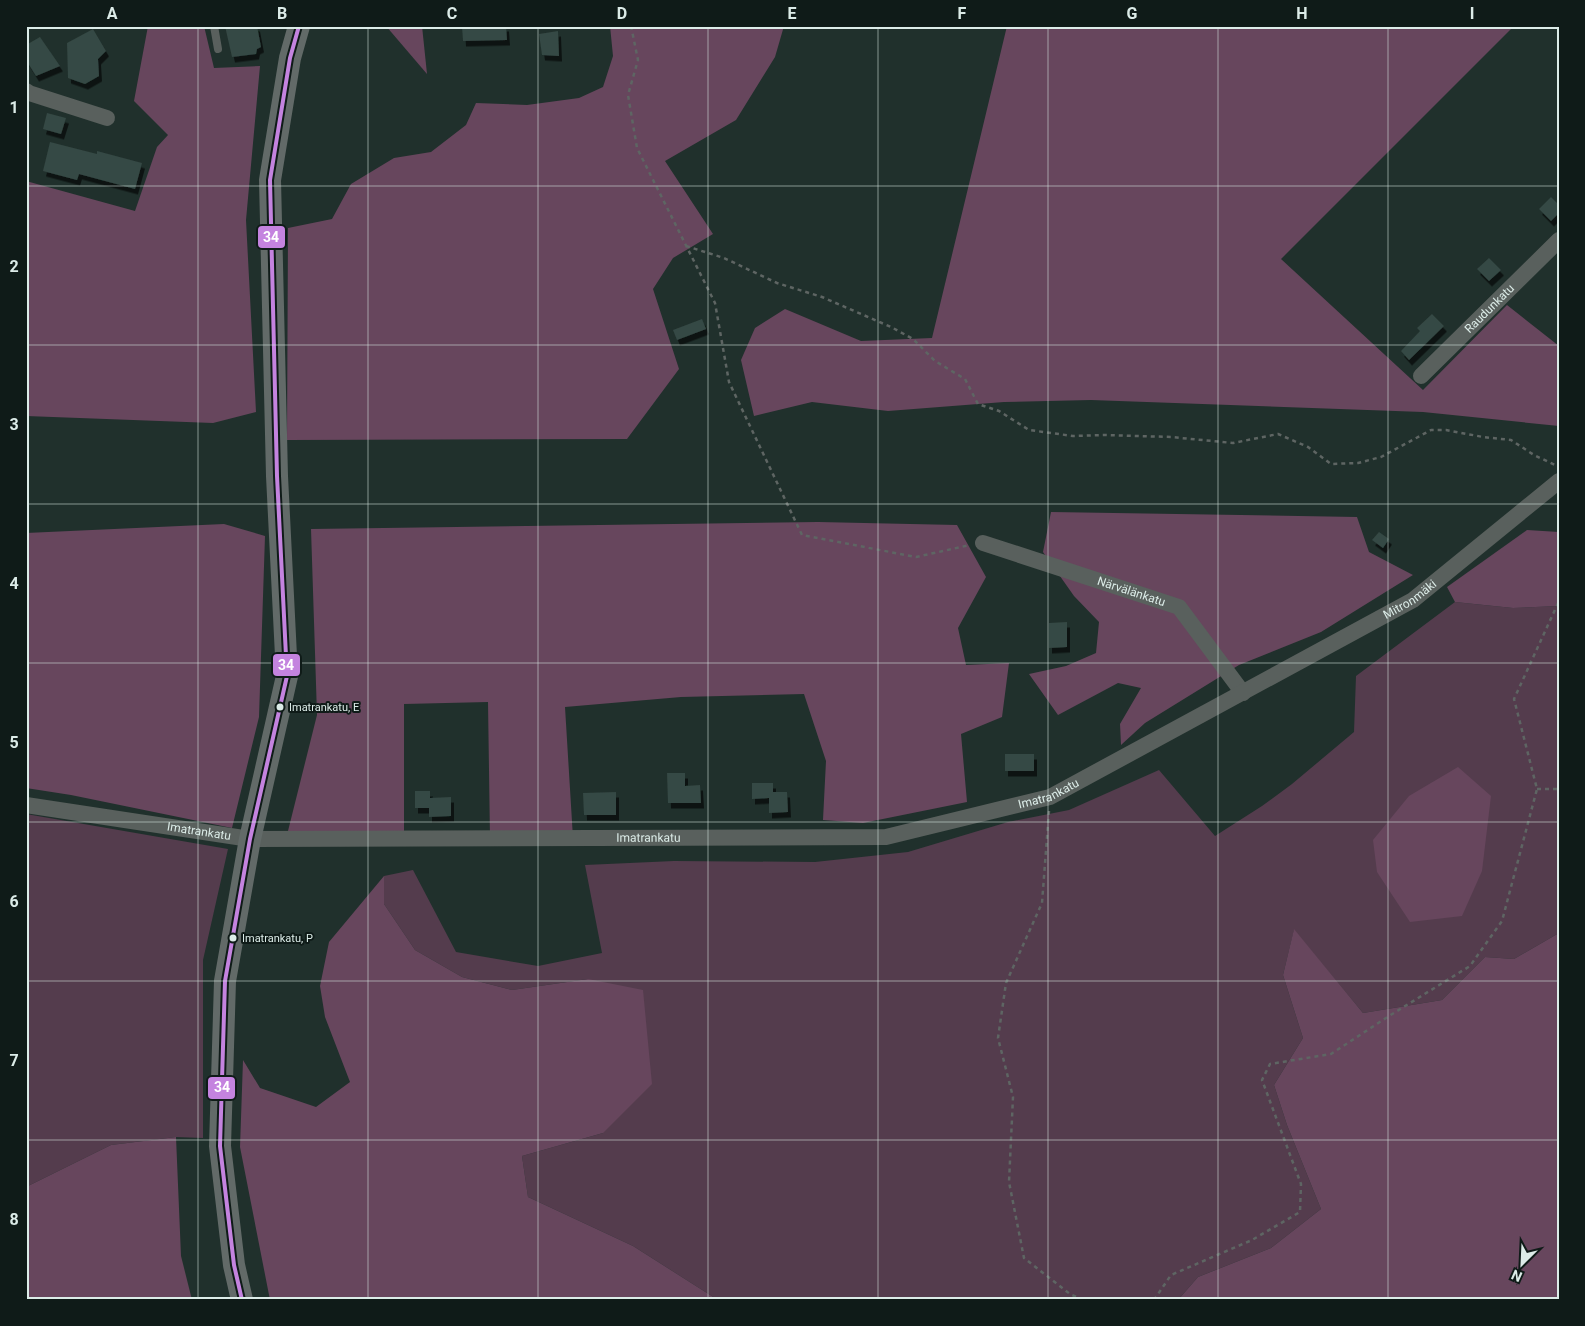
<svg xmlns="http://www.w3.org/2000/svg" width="1585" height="1326" font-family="Roboto,sans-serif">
	<defs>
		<filter id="shadow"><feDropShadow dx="3" dy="5.5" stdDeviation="0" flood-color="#0009"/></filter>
	</defs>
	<rect width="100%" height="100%" fill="#20302c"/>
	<g fill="#543c4d">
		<path d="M1455 602 1513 608 1559 606V933L1514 959 1485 957 1442 1000 1363 1013 1294 930 1283 975 1303 1038 1274 1085 1287 1125 1321 1209 1271 1248 1198 1277 1178 1300H718L633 1246 528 1197 522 1156 603 1133 588 979 512 990 462 977 415 950 384 904V876L413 870 456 952 538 966 602 953 585 865 674 861 815 862 908 852 1008 822 1069 810 1159 770 1215 836 1262 806 1292 784 1354 732 1356 676Z"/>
		<path d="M26 814 228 849 203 960V1138L176 1137 111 1145 26 1187Z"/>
	</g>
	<g fill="#67465d">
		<path d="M148 26H204L214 68 260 66 246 220 256 412 213 423 26 416V181L135 211 157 147 168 135 134 101Z"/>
		<path d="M386 26H422L427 74Z"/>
		<path d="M610 26H784L775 57 736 120 665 161 713 234 673 258 653 289 679 369 627 439 287 440 288 228 332 219 351 184 394 158 431 152 466 125 476 103 527 105 579 98 603 87 613 56Z"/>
		<path d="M1007 26H1514L1281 259 1423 390 1507 305 1559 346V426L1423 412 1091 400 1004 402 888 411 812 402 754 416 741 360 755 328 785 309 861 341 932 338Z"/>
		<path d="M1051 512 1357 517 1369 552 1413 575 1321 632 1239 665 1145 723 1121 745 1120 724 1141 688 1118 683 1058 715 1029 674 1066 666 1096 653 1099 622 1074 596 1043 552Z"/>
		<path d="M818 522 957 525 986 577 958 628 966 665 1009 663 1002 717 961 734 967 802 863 823 823 820 826 761 804 694 681 697 565 707 573 838H490L488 702 404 704V838L286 839 317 715 311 529Z"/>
		<path d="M224 524 265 536 259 717 232 828 71 795 26 788V533Z"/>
		<path d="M1527 530 1559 532V606L1513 608 1455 602 1447 587Z"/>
		<path d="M1458 767 1491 796 1482 871 1462 916 1410 922 1377 872 1373 840 1409 796Z"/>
		<path d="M384 876V904L415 950 462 977 512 990 588 979 643 990 652 1084 603 1133 522 1156 528 1197 633 1246 718 1300H270L240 1147 243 1060 260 1088 316 1107 350 1082 325 1017 320 986 329 942Z"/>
		<path d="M1294 929 1363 1013 1442 1000 1485 957 1514 959 1559 933V1300H1178L1198 1277 1271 1248 1321 1209 1287 1125 1274 1085 1303 1038 1283 975Z"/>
		<path d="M176 1137 181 1256 192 1300H26V1187L111 1145Z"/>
	</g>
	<g fill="#354844" filter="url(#shadow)">
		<path d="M225 26H257L261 47 257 49 256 54 232 57Z"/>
		<path d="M462 26H506L507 40 463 41Z"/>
		<path d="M93 29 106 51 98 59 99 76 85 84 68 78 67 43Z"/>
		<path d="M558 31 559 56 542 55 539 34Z"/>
		<path d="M40 37 60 66 36 76 26 60V45Z"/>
		<path d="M47 113 66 118 61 134 43 129Z"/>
		<path d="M50 142 97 154V151L142 163 135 189 79 174 77 180 43 171Z"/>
		<path d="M1551 197 1559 205V213L1551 221 1539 209Z"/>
		<path d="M1489 258 1501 270 1489 281 1477 269Z"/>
		<path d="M1432 314 1444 326 1409 360 1401 351 1420 331 1417 328Z"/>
		<path d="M702 319 706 329 677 340 673 330Z"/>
		<path d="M1379 532 1389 539 1383 548 1372 540Z"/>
		<path d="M1067 622V647L1049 648V623Z"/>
		<rect x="1005" y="754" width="29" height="17"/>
		<path d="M667 773H685V786L700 785 701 803H668Z"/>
		<path d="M752 783H773V792H787L788 812 769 813V798L752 799Z"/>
		<path d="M415 791H430V798L451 797V816L429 817V808H415Z"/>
		<path d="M616 792V815H584L583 793Z"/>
	</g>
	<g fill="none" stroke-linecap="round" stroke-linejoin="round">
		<g stroke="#5e6563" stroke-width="2.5" stroke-dasharray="4 4" stroke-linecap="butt">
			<path d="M631 26 638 60 628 95 637 148 715 303 729 382 802 535 916 557 970 545"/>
			<path d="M686 246 724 258 777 283 822 297 891 327 913 339 935 361 965 379 978 404 999 411 1029 430 1073 436 1106 435 1171 437 1233 443 1278 434 1308 447 1331 464 1358 463 1381 457 1431 430H1446L1483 437 1511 440 1534 455 1557 466"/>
			<path d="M1537 789H1559"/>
			<path d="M1049 811 1042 903 1006 983 998 1038 1013 1097 1009 1182 1024 1258 1070 1294 1083 1300"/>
			<path d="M1154 1300 1171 1275 1252 1240 1300 1212 1301 1184 1262 1080 1270 1064 1331 1054 1389 1016 1470 966 1502 921 1537 789 1514 699 1559 601"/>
		</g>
		<path stroke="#59605d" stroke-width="8" d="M214 26 218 49"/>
		<g stroke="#59605d" stroke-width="16">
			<path d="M26 91 29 93 107 118"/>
			<path id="s1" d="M1421 376 1559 240"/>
			<path id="s2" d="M983 543 1179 607 1243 693"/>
			<path id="s3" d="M26 805 250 839 886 837 1050 797 1413 600 1559 481"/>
		</g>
		<path stroke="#626a68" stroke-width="22" d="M242 1300 234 1265 220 1146 225 981 250 839 287 676 277 476 270 180 290 58 299 26"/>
		<defs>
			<path id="bus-1" d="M242 1300 234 1265 220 1146 225 981 250 839 287 676 277 476 270 180 290 58 299 26"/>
		</defs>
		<use href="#bus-1" stroke="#0f1b18" stroke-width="8"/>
		<use href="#bus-1" stroke="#c483df" stroke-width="4"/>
	</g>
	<path fill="none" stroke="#dcece8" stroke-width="1" stroke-opacity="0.55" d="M198 26V1300M368 26V1300M538 26V1300M708 26V1300M878 26V1300M1048 26V1300M1218 26V1300M1388 26V1300M26 186H1559M26 345H1559M26 504H1559M26 663H1559M26 822H1559M26 981H1559M26 1140H1559"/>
	<g fill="#dcece8" stroke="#0f1b18" stroke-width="2">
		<circle cx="280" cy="707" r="4.5"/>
		<circle cx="233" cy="938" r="4.5"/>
	</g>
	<g text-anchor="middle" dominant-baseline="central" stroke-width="4" stroke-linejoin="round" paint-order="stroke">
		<g font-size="11" fill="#dcece8" stroke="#0f1b18" text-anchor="start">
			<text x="289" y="707">Imatrankatu, E</text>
			<text x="242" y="938">Imatrankatu, P</text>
		</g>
		<g font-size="12" fill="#dcece8" stroke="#0f1b18">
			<text stroke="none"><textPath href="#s1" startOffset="96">Raudunkatu</textPath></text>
			<text stroke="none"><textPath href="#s2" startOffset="156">Närvälänkatu</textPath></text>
			<text stroke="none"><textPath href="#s3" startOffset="1442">Mitronmäki</textPath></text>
			<text stroke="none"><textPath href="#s3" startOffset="1031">Imatrankatu</textPath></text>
			<text stroke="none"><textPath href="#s3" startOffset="175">Imatrankatu</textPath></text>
			<text stroke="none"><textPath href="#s3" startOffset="625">Imatrankatu</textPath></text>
		</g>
	</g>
	<g stroke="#0f1b18" stroke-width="2">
		<rect x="257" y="225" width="29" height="24" rx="5" fill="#c483df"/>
		<rect x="272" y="653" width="29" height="24" rx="5" fill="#c483df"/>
		<rect x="207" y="1076" width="29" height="24" rx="5" fill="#c483df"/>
	</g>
	<g font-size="14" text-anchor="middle" font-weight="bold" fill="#fff">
		<text x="271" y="242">34</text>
		<text x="286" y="670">34</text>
		<text x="222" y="1092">34</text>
	</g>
	<rect width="1585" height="1326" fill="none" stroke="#0f1b18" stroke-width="55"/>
	<g transform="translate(1522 1264) rotate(204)" stroke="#0f1b18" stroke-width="4" paint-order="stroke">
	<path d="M0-4L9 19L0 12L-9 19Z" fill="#dcece8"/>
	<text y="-8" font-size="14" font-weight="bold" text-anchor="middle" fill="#dcece8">N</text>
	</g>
	<rect x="28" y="28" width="1530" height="1270" fill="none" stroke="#dcece8" stroke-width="2"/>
	<g font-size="16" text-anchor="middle" font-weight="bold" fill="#dcece8">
		<text x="112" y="19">A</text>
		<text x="282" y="19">B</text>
		<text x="452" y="19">C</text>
		<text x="622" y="19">D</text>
		<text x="792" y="19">E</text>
		<text x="962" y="19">F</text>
		<text x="1132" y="19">G</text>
		<text x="1302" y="19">H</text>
		<text x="1472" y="19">I</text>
		<text x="14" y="113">1</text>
		<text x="14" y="272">2</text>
		<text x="14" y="430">3</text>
		<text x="14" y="589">4</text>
		<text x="14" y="748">5</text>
		<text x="14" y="907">6</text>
		<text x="14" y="1066">7</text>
		<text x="14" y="1225">8</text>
	</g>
</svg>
